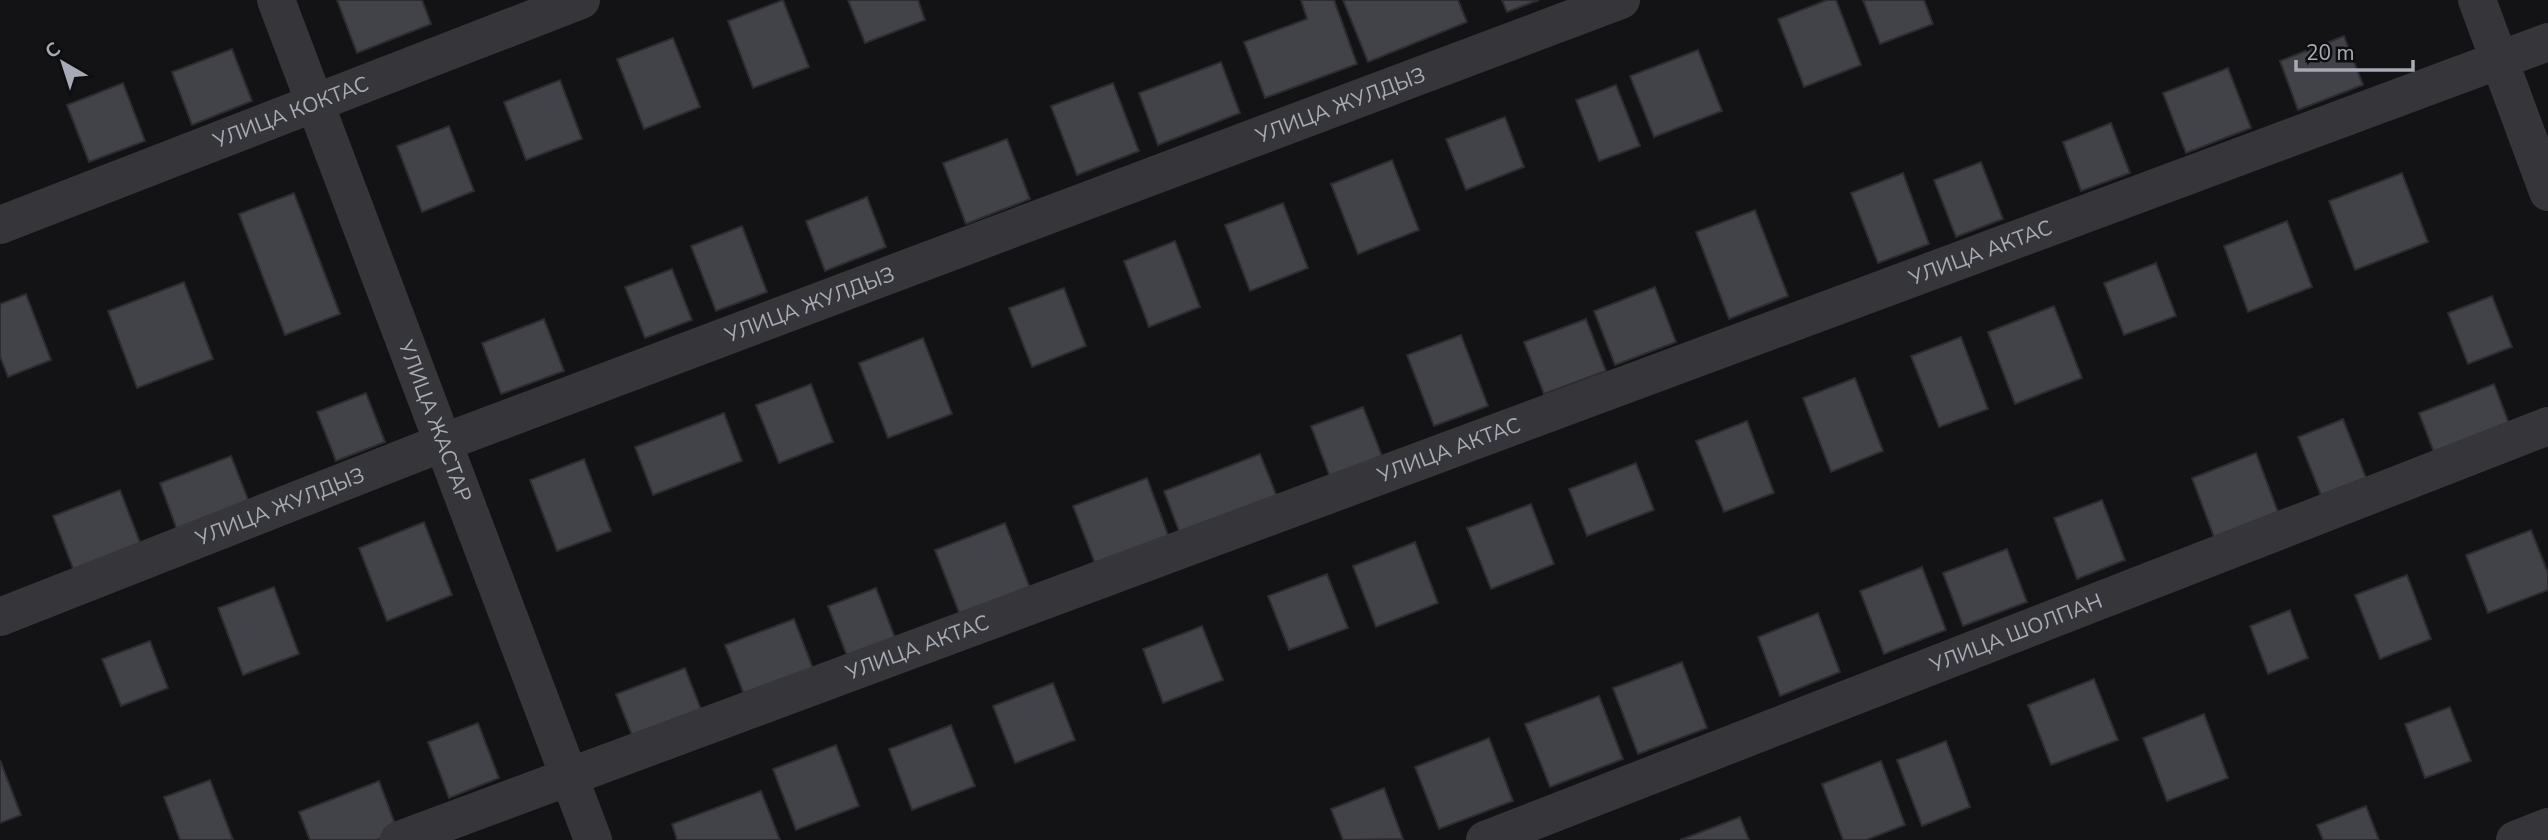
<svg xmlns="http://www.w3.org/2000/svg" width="2548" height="840" font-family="'Nunito Sans',sans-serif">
	<rect width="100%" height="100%" fill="#131315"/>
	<g fill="#424348" stroke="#2d2d31" stroke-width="2">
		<path d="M337 0H422L431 24 357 53Z"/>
		<path d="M783 0 809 67 753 88 728 21Z"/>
		<path d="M848 0H918L925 20 865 43Z"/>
		<path d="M1301 0H1334L1357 64 1265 98 1244 42 1307 19Z"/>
		<path d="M1343 0H1458L1467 22 1368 62Z"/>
		<path d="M1502 0H1539L1507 12Z"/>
		<path d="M1827 0H1836L1861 65 1804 87 1778 19Z"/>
		<path d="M1863 0H1924L1933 24 1880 44Z"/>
		<path d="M2344 36 2363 85 2298 110 2280 61Z"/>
		<path d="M673 38 700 107 644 129 617 59Z"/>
		<path d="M232 49 252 101 192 125 172 72Z"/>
		<path d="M1698 50 1722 111 1654 137 1630 76Z"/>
		<path d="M1221 62 1240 113 1158 145 1139 93Z"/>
		<path d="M2228 68 2251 128 2186 153 2163 93Z"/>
		<path d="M560 80 582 139 526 160 504 102Z"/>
		<path d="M123 83 145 141 89 162 67 105Z"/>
		<path d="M1113 83 1139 151 1077 175 1051 106Z"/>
		<path d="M1616 85 1640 146 1599 161 1576 100Z"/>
		<path d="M1505 117 1524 167 1466 190 1446 139Z"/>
		<path d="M2111 123 2130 173 2081 191 2063 142Z"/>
		<path d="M449 126 474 191 422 212 397 146Z"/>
		<path d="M1007 139 1030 199 966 224 943 163Z"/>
		<path d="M1392 160 1419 230 1358 254 1331 184Z"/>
		<path d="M1981 162 2003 219 1956 237 1934 180Z"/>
		<path d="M1903 173 1929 244 1878 263 1851 193Z"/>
		<path d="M2402 173 2428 242 2355 270 2329 201Z"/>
		<path d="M294 193 340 314 285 335 239 214Z"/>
		<path d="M867 197 886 247 825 271 806 221Z"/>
		<path d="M1283 203 1308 268 1250 291 1225 225Z"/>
		<path d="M1755 210 1788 296 1729 319 1696 232Z"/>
		<path d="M2287 221 2312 287 2248 312 2224 246Z"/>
		<path d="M742 226 767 292 716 311 691 246Z"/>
		<path d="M1175 241 1200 307 1149 327 1124 261Z"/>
		<path d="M2156 263 2176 316 2124 335 2104 283Z"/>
		<path d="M672 269 692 320 645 338 625 287Z"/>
		<path d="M184 282 213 359 137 388 108 311Z"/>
		<path d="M1655 287 1676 342 1615 365 1594 311Z"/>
		<path d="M1064 288 1086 346 1032 367 1009 308Z"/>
		<path d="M26 294 51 360 8 377 0 356V304Z"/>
		<path d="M2492 296 2512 347 2468 364 2448 313Z"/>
		<path d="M2054 306 2082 378 2015 404 1988 332Z"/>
		<path d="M544 319 564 371 501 394 482 343Z"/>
		<path d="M1586 319 1606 371 1544 394 1524 342Z"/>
		<path d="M1461 335 1488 406 1434 426 1407 355Z"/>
		<path d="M1961 337 1988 409 1939 427 1911 356Z"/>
		<path d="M923 338 952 414 888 438 859 363Z"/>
		<path d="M1855 378 1883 451 1831 472 1803 398Z"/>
		<path d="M811 384 833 442 779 463 756 405Z"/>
		<path d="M2494 384 2513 434 2438 463 2419 413Z"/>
		<path d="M366 393 385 442 336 461 317 412Z"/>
		<path d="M1363 407 1382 456 1330 477 1311 426Z"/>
		<path d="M724 413 742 461 653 495 635 447Z"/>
		<path d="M2343 419 2366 478 2321 495 2298 437Z"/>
		<path d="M1747 421 1774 493 1724 512 1696 441Z"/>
		<path d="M2256 453 2278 512 2214 537 2192 478Z"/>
		<path d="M1260 454 1279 502 1182 539 1164 491Z"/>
		<path d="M231 456 249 502 177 530 160 483Z"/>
		<path d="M584 459 611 531 557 551 530 480Z"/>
		<path d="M1636 463 1654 510 1587 536 1569 489Z"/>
		<path d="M1147 478 1171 543 1098 571 1073 506Z"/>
		<path d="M120 490 141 545 74 571 53 516Z"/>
		<path d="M2102 500 2125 560 2077 579 2054 518Z"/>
		<path d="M1531 504 1554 564 1491 589 1467 528Z"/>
		<path d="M424 522 452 595 387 621 359 548Z"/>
		<path d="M1005 523 1030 588 960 615 935 550Z"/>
		<path d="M2531 530 2548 573V590L2488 613 2466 555Z"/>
		<path d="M1415 542 1438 603 1376 627 1353 566Z"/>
		<path d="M2007 549 2027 602 1963 626 1943 573Z"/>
		<path d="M1922 567 1946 630 1884 654 1860 591Z"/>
		<path d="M1327 574 1348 628 1289 650 1268 596Z"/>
		<path d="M2407 575 2431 639 2380 659 2355 595Z"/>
		<path d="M274 587 299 654 243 675 218 608Z"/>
		<path d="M876 588 897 643 849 661 828 606Z"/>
		<path d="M2290 610 2308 658 2268 674 2250 626Z"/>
		<path d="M1818 613 1840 672 1780 696 1758 637Z"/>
		<path d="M794 619 814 671 745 697 725 645Z"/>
		<path d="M1202 626 1223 680 1163 703 1143 649Z"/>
		<path d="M150 641 168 688 121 706 102 659Z"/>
		<path d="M1682 662 1707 728 1638 754 1613 688Z"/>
		<path d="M685 668 707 725 638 751 616 694Z"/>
		<path d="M2094 679 2118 740 2051 765 2028 705Z"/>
		<path d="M1053 683 1075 740 1015 763 993 706Z"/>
		<path d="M1599 696 1623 759 1550 787 1525 724Z"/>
		<path d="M2450 707 2471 761 2425 778 2405 724Z"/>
		<path d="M2204 714 2228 778 2167 801 2143 738Z"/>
		<path d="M478 723 499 778 449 798 428 742Z"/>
		<path d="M951 725 975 786 912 810 889 749Z"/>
		<path d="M1489 738 1513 801 1439 829 1415 767Z"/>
		<path d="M1946 741 1970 807 1922 826 1897 760Z"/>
		<path d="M836 745 859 806 796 830 773 769Z"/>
		<path d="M0 760 21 815 0 823Z"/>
		<path d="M1881 761 1905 825 1866 840H1843L1822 784Z"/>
		<path d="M210 780 233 840H180L164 797Z"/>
		<path d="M379 781 398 832 377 840H310L299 812Z"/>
		<path d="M1384 788 1403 839 1343 840 1331 809Z"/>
		<path d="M761 791 780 840H677L672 824Z"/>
		<path d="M2366 806 2379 840H2323L2317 825Z"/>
		<path d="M1740 817 1749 840H1680Z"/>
	</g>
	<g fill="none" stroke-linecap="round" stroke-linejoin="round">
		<g stroke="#35353a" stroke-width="38">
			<path id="s1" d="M276 0 593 840"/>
			<path d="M2477 0 2548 192"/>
			<path id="s2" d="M0 225 581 0"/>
			<path id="s3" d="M0 617 442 443 1621 0"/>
			<path id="s4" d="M399 840 2548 42"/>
			<path id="s5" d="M1485 840 2548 426"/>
			<path d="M2515 840 2548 827"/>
		</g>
	</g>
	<g text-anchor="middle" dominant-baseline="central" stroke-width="5" stroke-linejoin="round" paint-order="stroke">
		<g font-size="21" fill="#a6abb5" stroke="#0e0e10">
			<text stroke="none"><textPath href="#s3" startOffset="1435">УЛИЦА ЖУЛДЫЗ</textPath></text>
			<text stroke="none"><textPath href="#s2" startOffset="312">УЛИЦА КОКТАС</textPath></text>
			<text stroke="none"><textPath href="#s4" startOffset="1687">УЛИЦА АКТАС</textPath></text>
			<text stroke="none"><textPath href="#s3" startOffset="868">УЛИЦА ЖУЛДЫЗ</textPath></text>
			<text stroke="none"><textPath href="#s1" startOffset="450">УЛИЦА ЖАСТАР</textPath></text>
			<text stroke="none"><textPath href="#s4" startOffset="1120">УЛИЦА АКТАС</textPath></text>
			<text stroke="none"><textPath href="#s3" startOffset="301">УЛИЦА ЖУЛДЫЗ</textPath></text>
			<text stroke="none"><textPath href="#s5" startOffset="570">УЛИЦА ШОЛПАН</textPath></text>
			<text stroke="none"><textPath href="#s4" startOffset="553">УЛИЦА АКТАС</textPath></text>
		</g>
	</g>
	<g transform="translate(63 63) rotate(321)" stroke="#0e0e10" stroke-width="5" paint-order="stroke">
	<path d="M0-5L12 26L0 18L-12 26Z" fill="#a6abb5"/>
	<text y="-10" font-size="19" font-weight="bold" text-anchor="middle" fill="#a6abb5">С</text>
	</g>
	<path d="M2296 60v10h117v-10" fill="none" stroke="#a6abb5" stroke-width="3.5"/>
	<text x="2306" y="60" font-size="21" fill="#a6abb5" stroke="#0e0e10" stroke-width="5" paint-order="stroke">20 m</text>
</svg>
